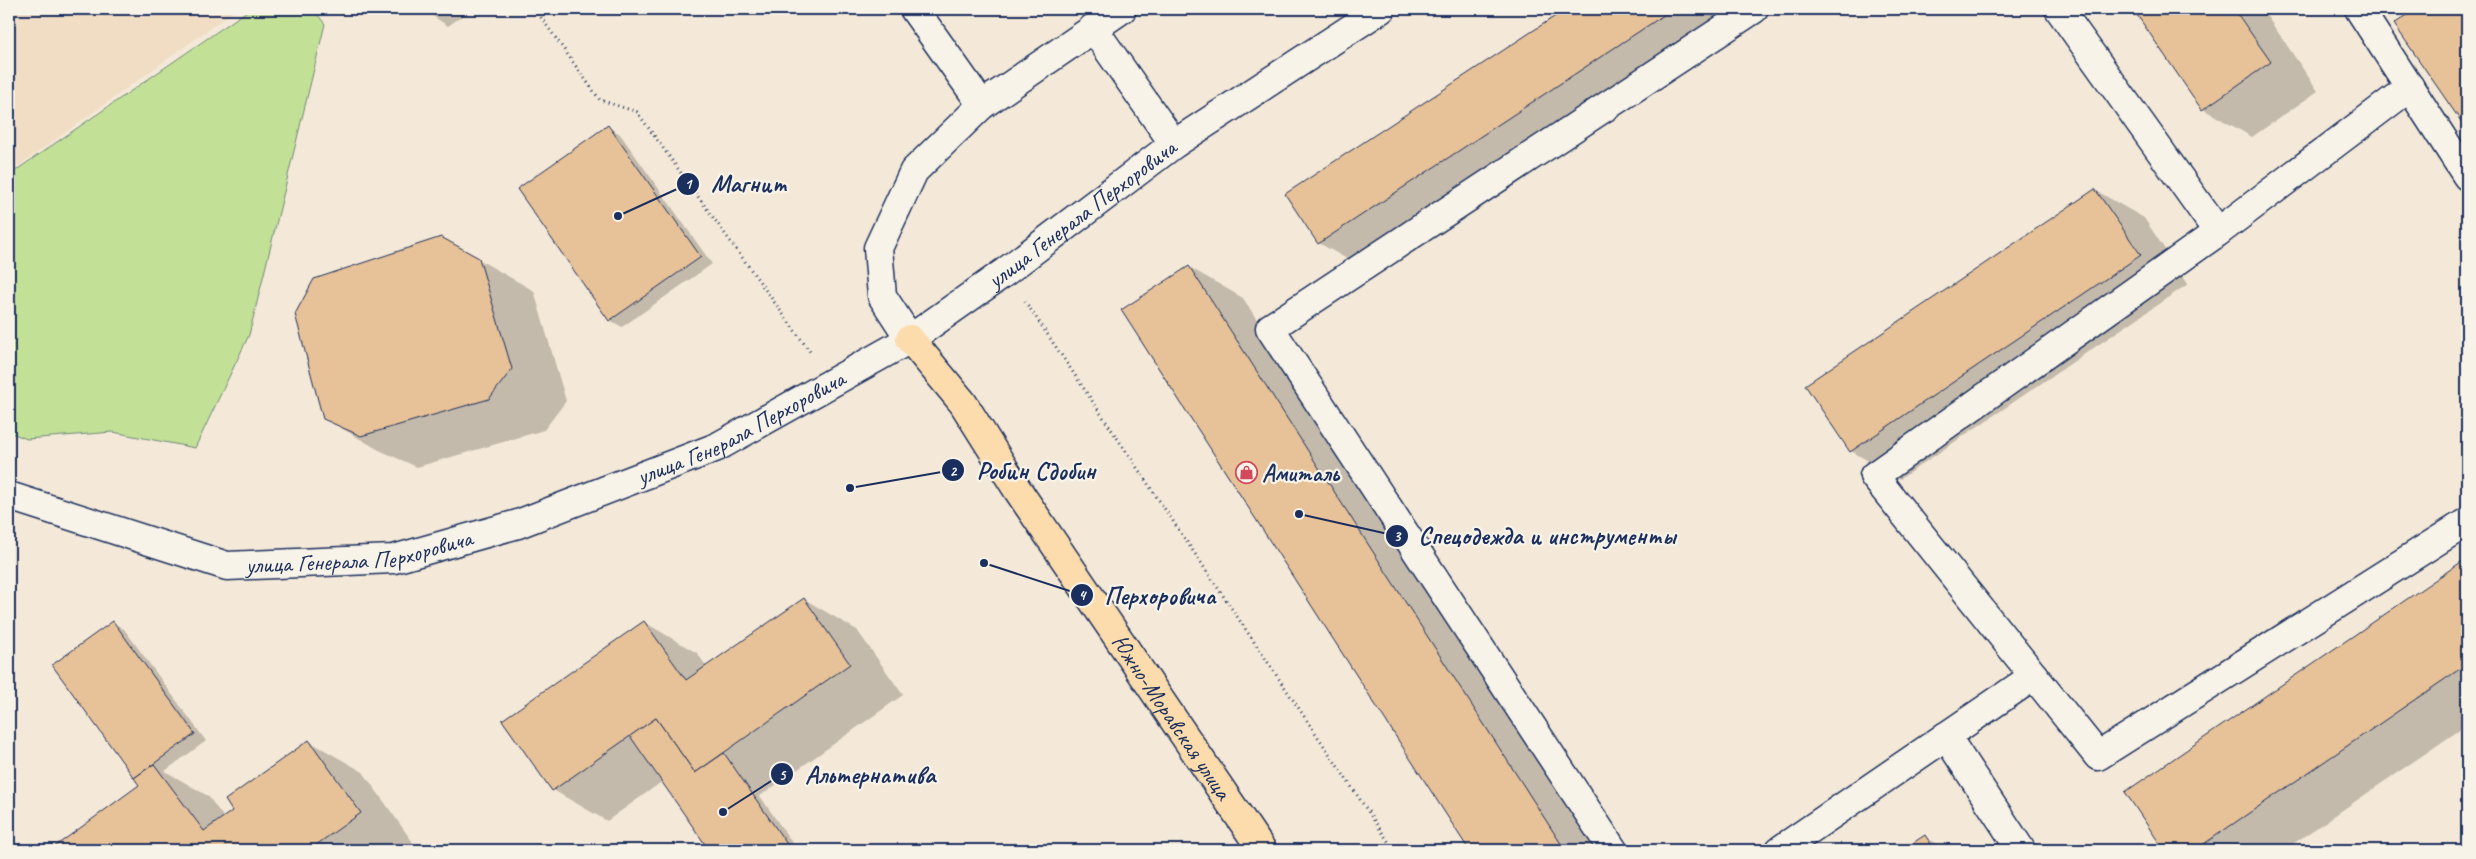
<svg xmlns="http://www.w3.org/2000/svg" width="2476" height="859" font-family="Caveat,sans-serif">
	<rect width="100%" height="100%" fill="#f4e9d8"/>
	<filter id="ink" filterUnits="userSpaceOnUse"><feTurbulence type="fractalNoise" baseFrequency=".02" numOctaves="2"/><feDisplacementMap in="SourceGraphic" scale="10" xChannelSelector="R" yChannelSelector="G"/><feConvolveMatrix kernelMatrix="1 2 1 2 8 2 1 2 1" color-interpolation-filters="sRGB"/></filter>
	<g filter="url(#ink)">
		<path fill="#f0ddc4" d="M9 9H237L9 173Z"/>
		<path fill="#c3e097" stroke="#6f887a" d="M250 9H313L325 24 249 335 195 448 113 432 27 439 9 432V175Z"/>
		<g fill="#0003" fill-rule="evenodd">
			<path d="M422 9H472L448 26Z"/>
			<path d="M1568 9H1773L1373 274 1319 243 1287 195Z"/>
			<path d="M2134 9H2262L2318 91 2252 137 2203 109Z"/>
			<path d="M2418 9H2467V128L2396 24Z"/>
			<path d="M608 127 620 134 712 264 622 327 610 320Z"/>
			<path d="M2095 190 2144 218 2188 284 1900 479 1851 451Z"/>
			<path d="M441 238 534 291 566 401 544 430 417 467 379 450 324 418Z"/>
			<path d="M1189 267 1243 298 1598 850H1471L1123 310Z"/>
			<path d="M2467 560V725L2284 850H2166L2126 793Z"/>
			<path d="M804 599 857 630 903 695 760 796 797 850H710L663 781 607 821 553 790 644 622 697 653 707 667ZM689 763 699 778 697 779Z"/>
			<path d="M113 623 124 629 206 741 165 771 208 796 224 818 309 741 363 772 414 844 405 850H52L141 786 54 665Z"/>
			<path d="M1925 837 1948 850H1904Z"/>
		</g>
		<g fill="#e7c197" stroke="#1b2f5e">
			<path d="M1566 9H1673L1318 244 1285 194Z"/>
			<path d="M2133 9H2234L2271 62 2202 110Z"/>
			<path d="M2416 9H2467V130L2394 24Z"/>
			<path d="M608 125 701 257 609 321 517 189Z"/>
			<path d="M2095 189 2141 255 1850 452 1805 385Z"/>
			<path d="M441 237 479 258 512 369 489 399 361 436 323 419 295 314 314 279Z"/>
			<path d="M1189 266 1565 850H1469L1121 310Z"/>
			<path d="M2467 558V664L2195 850H2164L2125 792Z"/>
			<path d="M804 598 850 664 695 773 656 718 552 791 502 720 644 621 686 680Z"/>
			<path d="M113 621 195 734 134 778 52 665Z"/>
			<path d="M656 718 695 773 724 753 791 850H709L630 736Z"/>
			<path d="M309 740 361 813 309 850H50L139 785 134 778 154 764 204 831 232 811 225 800Z"/>
			<path d="M1925 835 1935 850H1902Z"/>
		</g>
		<g fill="none" stroke-linecap="round" stroke-linejoin="round">
			<defs>
				<g id="minor">
					<path d="M914 9 982 105"/>
					<path d="M2059 9 2218 232"/>
					<path d="M2359 9 2467 176"/>
					<path d="M1093 28 1174 144"/>
					<path d="M2410 87 2218 232 1874 476 2098 756 2467 522"/>
					<path d="M910 339 882 296 878 248 914 171 982 105 1122 9"/>
					<path id="s1" d="M9 496 227 566 394 559 518 524 717 447 910 339 1005 272 1174 144 1381 9"/>
					<path d="M1946 736 2021 850"/>
					<path d="M1613 850 1270 328 1754 9"/>
					<path d="M1780 850 2034 676"/>
				</g>
				<g id="major">
					<path id="s2" d="M910 339 963 403 1017 489 1262 850"/>
				</g>
			</defs>
			<use href="#minor" stroke="#1b2f5e" stroke-width="31"/>
			<use href="#major" stroke="#1b2f5e" stroke-width="31"/>
			<g stroke="#1b2f5e" stroke-width="3" stroke-dasharray="1 4" stroke-linecap="butt">
				<path d="M535 9 600 100 637 112 811 353"/>
				<path d="M1025 301 1394 850"/>
			</g>
			<use href="#minor" stroke="#f7f3e8" stroke-width="28"/>
			<use href="#major" stroke="#fcdcac" stroke-width="28"/>
		</g>
	</g>
	<defs>
		<symbol id="shop-ring" viewBox="-11 -11 22 22"><circle r="9.5" fill="#f7f3e8" stroke="#d1495b" stroke-width="1.5"/><path d="M-5-2.5h2.3a2.7 3.5 0 0 1 5.4 0H5L5.5 6h-11ZM-1.5-2.5h3a1.5 2.3 0 0 0-3 0Z" fill="#d1495b"/></symbol>
	</defs>
	<g fill-rule="evenodd">
		<use href="#shop-ring" x="1234" y="460" width="25" height="25"/>
	</g>
	<g text-anchor="middle" dominant-baseline="central" stroke-width="4.5" stroke-linejoin="round" paint-order="stroke">
		<g font-size="24" fill="#1b2f5e" stroke="#f7f3e8">
			<text stroke="none"><textPath href="#s1" startOffset="1172">улица Генерала Перхоровича</textPath></text>
			<text stroke="none"><textPath href="#s1" startOffset="768">улица Генерала Перхоровича</textPath></text>
			<text stroke="none"><textPath href="#s1" startOffset="362">улица Генерала Перхоровича</textPath></text>
			<text stroke="none"><textPath href="#s2" startOffset="460">Южно-Моравская улица</textPath></text>
		</g>
		<g font-size="24" font-weight="bold" fill="#1b2f5e" stroke="#f7f3e8" text-anchor="start">
			<text x="1262" y="473">Амиталь</text>
		</g>
	</g>
	<path fill="none" stroke="#1b2f5e" stroke-width="2" d="M618 216L688 184M850 488L953 470M1299 514L1397 536M984 563L1082 595M723 812L782 774"/>
	<g fill="#1b2f5e" stroke="#f7f3e8" stroke-width="2">
		<circle cx="618" cy="216" r="5"/>
		<circle cx="850" cy="488" r="5"/>
		<circle cx="1299" cy="514" r="5"/>
		<circle cx="984" cy="563" r="5"/>
		<circle cx="723" cy="812" r="5"/>
		<circle cx="688" cy="184" r="12"/>
		<circle cx="953" cy="470" r="12"/>
		<circle cx="1397" cy="536" r="12"/>
		<circle cx="1082" cy="595" r="12"/>
		<circle cx="782" cy="774" r="12"/>
	</g>
	<g font-size="15" text-anchor="middle" font-weight="bold" fill="#fff">
		<text x="688" y="189">1</text>
		<text x="953" y="476">2</text>
		<text x="1397" y="541">3</text>
		<text x="1082" y="600">4</text>
		<text x="782" y="780">5</text>
	</g>
	<g font-size="25" text-anchor="middle" font-weight="bold" fill="#1b2f5e" stroke="#f7f3e8" stroke-width="4.5" stroke-linejoin="round" paint-order="stroke">
		<text x="749" y="192">Магнит</text>
		<text x="1036" y="479">Робин Сдобин</text>
		<text x="1547" y="544">Спецодежда и инструменты</text>
		<text x="1160" y="604">Перхоровича</text>
		<text x="870" y="783">Альтернатива</text>
	</g>
	<rect width="2476" height="859" fill="none" stroke="#f7f3e8" stroke-width="30"/>
	<rect x="15" y="15" width="2446" height="829" fill="none" stroke="#1b2f5e" stroke-width="2" filter="url(#ink)"/>
</svg>
